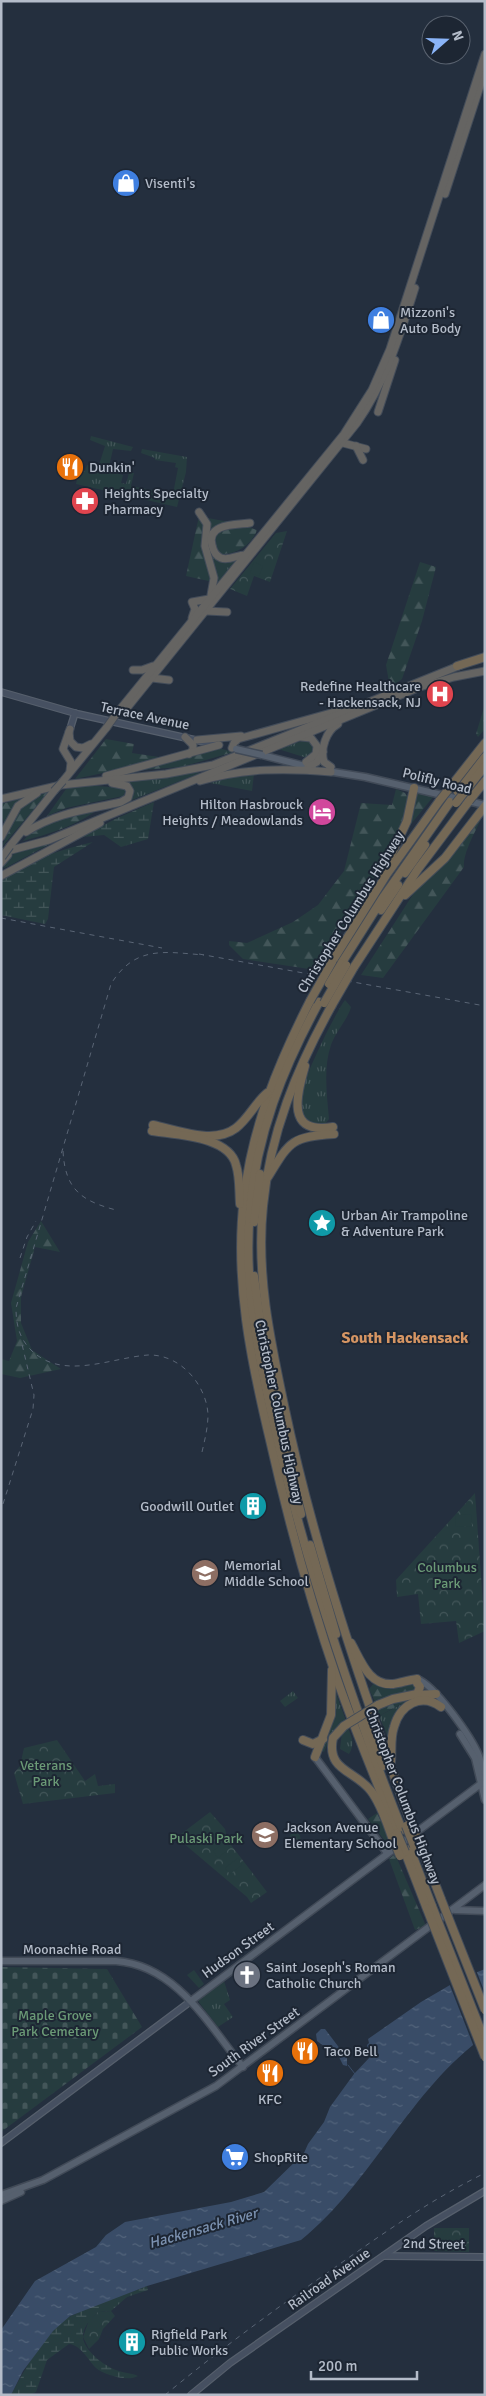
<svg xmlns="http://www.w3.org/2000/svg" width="486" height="2396" font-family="Signika,sans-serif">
	<defs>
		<pattern id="grass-tufts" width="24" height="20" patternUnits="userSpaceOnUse" patternTransform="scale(1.25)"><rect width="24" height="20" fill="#263c3f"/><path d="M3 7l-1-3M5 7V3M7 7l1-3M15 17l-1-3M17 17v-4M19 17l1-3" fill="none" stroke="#435659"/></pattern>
		<pattern id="forest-firs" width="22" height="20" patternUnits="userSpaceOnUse" patternTransform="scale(1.25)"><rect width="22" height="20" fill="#263c3f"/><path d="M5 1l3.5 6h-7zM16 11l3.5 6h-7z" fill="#435659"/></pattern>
		<pattern id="wetland-marsh" width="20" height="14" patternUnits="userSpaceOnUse" patternTransform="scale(1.25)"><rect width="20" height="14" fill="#263c3f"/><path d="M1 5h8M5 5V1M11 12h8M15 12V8" fill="none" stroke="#435659"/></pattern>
		<pattern id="cemetery-stones" width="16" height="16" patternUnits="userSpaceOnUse" patternTransform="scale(1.25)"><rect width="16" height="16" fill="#263c3f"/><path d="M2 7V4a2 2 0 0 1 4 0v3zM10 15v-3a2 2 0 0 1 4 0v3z" fill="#435659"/></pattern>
		<pattern id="park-crowns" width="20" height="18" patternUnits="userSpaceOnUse" patternTransform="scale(1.25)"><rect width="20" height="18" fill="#263c3f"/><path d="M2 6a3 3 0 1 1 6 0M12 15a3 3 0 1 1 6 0" fill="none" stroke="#435659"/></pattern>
		<pattern id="water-ripples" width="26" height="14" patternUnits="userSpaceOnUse" patternTransform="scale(1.25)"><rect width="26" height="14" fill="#394c67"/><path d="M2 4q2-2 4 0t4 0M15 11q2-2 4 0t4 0" fill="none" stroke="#53647b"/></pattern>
	</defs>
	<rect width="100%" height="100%" fill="#242f3e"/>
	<g fill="url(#grass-tufts)">
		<path d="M91 436 133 447 131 451 113 449 108 471 123 475 121 483 126 484 129 473H134L131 486 173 494 178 468 175 467 176 463 155 460V458L141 453 142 449 187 457 186 472 177 507 76 484 79 470 85 471 87 465 95 467 99 465 105 446 90 440Z"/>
		<path d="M208 518 229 522 215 527 213 553 237 559 216 585 207 537 210 524Z"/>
		<path d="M308 739 313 744 314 752 307 758 278 749Z"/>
		<path d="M193 772 200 773 132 800V787L126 780Z"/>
		<path d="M247 774H254L252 791 210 783Z"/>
		<path d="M345 1000 351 1007C347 1021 336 1031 331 1045 323 1068 327 1095 329 1119L324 1125C313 1125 301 1119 299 1106 297 1090 334 1015 345 1000Z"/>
		<path d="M293 1691 298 1698 285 1707 280 1701Z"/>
		<path d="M336 1693 346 1721 332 1733 324 1752 320 1749 335 1706Z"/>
		<path d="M402 1704 404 1706 390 1742 379 1716Z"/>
		<path d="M348 1728C352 1738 355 1744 349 1754L340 1749 342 1732Z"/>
		<path d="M194 1970 204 1984 199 1988 187 1975Z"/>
		<path d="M224 1981 230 2000 224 2004 233 2017 218 2027 198 2001Z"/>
	</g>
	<g fill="url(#forest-firs)">
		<path d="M199 516 203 521 213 582 186 576Z"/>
		<path d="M246 526 257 530C252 545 236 555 221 554L214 543C217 526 231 528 246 526Z"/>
		<path d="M420 562 436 567 422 621 402 679 390 688 386 665Z"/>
		<path d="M485 704V729L478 737 476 734Z"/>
		<path d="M106 739 134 744 132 753 159 757 117 770 75 779Z"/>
		<path d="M218 748 234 752 181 767 140 770Z"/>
		<path d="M85 785 123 788 126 791 123 796 66 808 47 816 66 789Z"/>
		<path d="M396 789 405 793C406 795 408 797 408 800 411 827 334 942 316 970L243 959 229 945V941L247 943 293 922 318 905 344 871 361 803 392 805Z"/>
		<path d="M49 791 1 848 18 811 28 801Z"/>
		<path d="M417 793 433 797 407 829Z"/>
		<path d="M20 799 5 824 1 815V804Z"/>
		<path d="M92 810 93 813C72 827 48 834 23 841 41 820 66 816 92 810Z"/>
		<path d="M483 814C477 830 463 851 464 867L383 978 361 975 419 885Z"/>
		<path d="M57 840 7 867 2 868 16 851Z"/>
		<path d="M41 1221 60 1252 35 1247 21 1297V1323L32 1350 61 1369 20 1378 1 1374V1359L9 1361 17 1341 11 1303 28 1242Z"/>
		<path d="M411 1682 416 1685V1690L386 1697 375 1702 369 1689 374 1683C387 1689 397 1686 411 1682Z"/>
		<path d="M418 1698 404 1706 401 1704 379 1716 377 1711 391 1702Z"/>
		<path d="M377 1813 391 1843 388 1845 368 1819Z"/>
		<path d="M395 1854 426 1926 415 1930 389 1859Z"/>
	</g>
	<g fill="url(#wetland-marsh)">
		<path d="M154 802 148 839 121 847 104 835 82 837 115 819Z"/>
		<path d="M93 842 54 867 48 919 45 924 1 915V880C29 859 60 850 93 842Z"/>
		<path d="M147 2286 148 2290 127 2297 111 2311 98 2312C91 2318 82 2328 83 2338 85 2352 107 2368 119 2371 125 2373 132 2373 138 2376 128 2382 104 2375 96 2368 88 2360 81 2345 69 2344L47 2360 36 2392 30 2395H11C24 2371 47 2328 71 2316 95 2303 122 2296 147 2286Z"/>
	</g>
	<path fill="url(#cemetery-stones)" d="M1 1967 107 1969 142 2027 1 2132Z"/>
	<g fill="url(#park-crowns)">
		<path d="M287 531 270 582 254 576 247 596 230 589 276 533Z"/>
		<path d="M475 1493 485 1631 459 1643 456 1621 421 1624 418 1594 397 1597 396 1580Z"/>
		<path d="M57 1740 85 1781 95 1774 98 1786 115 1784V1793L23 1804 14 1773 20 1766 24 1748Z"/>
		<path d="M210 1812 225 1829 228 1841 267 1892 251 1903 247 1897 182 1842 181 1834Z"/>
		<circle cx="295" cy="1838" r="5.5"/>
		<path d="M434 2228H469V2252L434 2251Z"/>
		<path d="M111 2311 115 2316 103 2329 99 2339 89 2349 83 2337 89 2320 98 2312Z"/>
	</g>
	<g fill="#263c3f">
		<path d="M254 562 263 566 259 576 250 573Z"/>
		<path d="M471 1514 472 1526 456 1527 455 1515Z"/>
		<path d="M452 1568H464V1581L457 1583 452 1580 450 1573Z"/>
		<path d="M225 1842 230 1848 218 1858 213 1851Z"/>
		<path d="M238 1858 242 1865 230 1874 225 1868Z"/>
		<path d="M434 2240 448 2241V2251H434Z"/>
	</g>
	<g fill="url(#water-ripples)">
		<path d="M485 1969V2036C411 2088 371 2184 301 2240L147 2286 70 2316 53 2331 23 2371 11 2395H1V2330L35 2281 96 2247 106 2235 125 2222 231 2202 264 2192 304 2153 308 2144 324 2122 330 2107 354 2074 370 2057 367 2045 369 2043 368 2039 421 2002 462 1978Z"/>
		<path d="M321 2029H325L347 2058V2066L343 2065 339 2057 317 2041 316 2034Z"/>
	</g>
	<path fill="#242f3e" d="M476 1970 485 1993V2039L474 2047 449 1983Z"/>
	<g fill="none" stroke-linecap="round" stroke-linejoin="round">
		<path stroke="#394c67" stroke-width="1" d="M348 2065 355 2074"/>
		<defs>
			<g id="secondary">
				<path d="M1 692 78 714 218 745"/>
				<path d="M70 729 75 713"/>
				<path d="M1 2143 191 2001"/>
				<path d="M384 2256 485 2257"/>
				<path d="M191 2395 230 2363 426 2226 485 2191"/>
			</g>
			<g id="primary">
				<path d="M262 755 313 768"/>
				<path d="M327 771 365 777 485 805"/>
				<path d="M417 1679C435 1685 472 1738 479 1756 482 1765 484 1773 482 1783"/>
				<path d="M460 1734 475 1758 485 1800"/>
				<path d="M315 1757 387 1853"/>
				<path d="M455 1910 485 1911"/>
				<path d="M1 1961H116C176 1965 209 2025 243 2067"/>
				<path d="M191 2001 482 1783"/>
				<path d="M1 2195 43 2180 216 2086 485 1885"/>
				<path d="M1 2201 21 2192"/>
			</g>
			<g id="trunk">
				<path d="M445 194 485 71"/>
				<path d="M378 412 395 360"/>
				<path d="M343 443 366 449"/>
				<path d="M356 446 363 460"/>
				<path d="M199 512 207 524 205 546 214 578 211 595"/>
				<path d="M245 555C237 555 229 561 221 558 216 556 213 550 212 545 206 523 237 525 250 523"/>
				<path d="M206 611 227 612"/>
				<path d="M192 618 195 609 192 602 209 599"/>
				<path d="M133 670H142L153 666"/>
				<path d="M152 678 169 680"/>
				<path d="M127 708 357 423C386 382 400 335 415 288"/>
				<path d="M117 713 344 434 372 390 390 349 485 54"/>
				<path d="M70 729 63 749 71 762 70 771"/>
				<path d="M69 732 70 741 76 747 83 748 91 744"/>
				<path d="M185 737 193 745V750L189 754"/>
				<path d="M301 737 311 738 317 746 316 754 306 762"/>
				<path d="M197 740 241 736"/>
				<path d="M232 748 234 743 238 739 338 711"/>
				<path d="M308 767 317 762 323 752"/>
				<path d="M331 767 324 762C320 749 326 731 338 724"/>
				<path d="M106 776 219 745"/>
				<path d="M63 781 107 727"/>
				<path d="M200 781C244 768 286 768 331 772"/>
				<path d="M1 799 61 785 166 774 213 765 461 665"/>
				<path d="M26 832C58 812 86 810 121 802L128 798 130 791 127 786 112 783"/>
				<path d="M1 837 18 806 37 793"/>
				<path d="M10 846 54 791"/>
				<path d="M4 852 49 840 420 687 454 677 485 671"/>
				<path d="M1 863 8 855"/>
				<path d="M1 876 100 823"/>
			</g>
			<g id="motorway">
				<path d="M457 666 485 657"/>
				<path d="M448 790 485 743"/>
				<path d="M458 792 485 757"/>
				<path d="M463 794 485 766"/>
				<path d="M473 796 485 781"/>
				<path d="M405 873 425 845"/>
				<path d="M382 875 407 821 414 788"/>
				<path d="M405 895 445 858 485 806"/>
				<path d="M381 910 398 885"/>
				<path d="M332 962 387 874 440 800"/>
				<path d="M341 964 384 896 450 802"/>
				<path d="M354 967 418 869 469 801"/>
				<path d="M310 1001C278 1064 252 1127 244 1198 234 1280 251 1361 270 1440 288 1520 310 1600 337 1679 355 1731 377 1782 397 1833"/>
				<path d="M319 1002C283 1068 256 1135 250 1211 243 1286 259 1360 276 1433 307 1569 351 1700 402 1830"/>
				<path d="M332 1005C297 1068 270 1133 263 1206 256 1274 270 1339 284 1405 314 1548 361 1686 411 1823"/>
				<path d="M305 1066C297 1095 285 1135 333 1127"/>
				<path d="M153 1125C177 1130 214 1145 236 1128 249 1118 255 1103 267 1093"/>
				<path d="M152 1131C176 1135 229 1136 236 1165 240 1177 239 1191 240 1204"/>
				<path d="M268 1177C290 1141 291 1137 334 1134"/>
				<path d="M254 1222 260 1174"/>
				<path d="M254 1276 263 1343 290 1471"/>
				<path d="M295 1489 301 1514"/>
				<path d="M310 1545 336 1634"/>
				<path d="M351 1643C361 1661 369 1686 393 1684 401 1683 408 1680 417 1679"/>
				<path d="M417 1695 436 1694"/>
				<path d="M378 1705 393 1699 417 1694 420 1687 417 1683"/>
				<path d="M364 1716 383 1766"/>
				<path d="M344 1726 333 1738C326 1771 355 1770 371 1791 381 1804 386 1821 392 1837"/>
				<path d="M303 1740 313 1744 323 1739"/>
				<path d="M315 1757 331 1715 332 1670"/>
				<path d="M391 1762C392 1751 390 1738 394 1727 400 1705 421 1692 441 1707"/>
				<path d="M419 1842 441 1899"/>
				<path d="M410 1849 432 1906"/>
				<path d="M405 1852 427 1909"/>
			</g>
		</defs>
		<use href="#secondary" stroke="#565f6c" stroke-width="8"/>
		<use href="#primary" stroke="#414a57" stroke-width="9"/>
		<use href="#trunk" stroke="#434c59" stroke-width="9"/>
		<use href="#motorway" stroke="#434c59" stroke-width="10"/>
		<use href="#secondary" stroke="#465061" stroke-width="5.5"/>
		<use href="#primary" stroke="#56606e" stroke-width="6"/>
		<use href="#trunk" stroke="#656462" stroke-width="7"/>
		<use href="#motorway" stroke="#746855" stroke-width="8"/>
		<g stroke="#5a6575" stroke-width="1" stroke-dasharray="5 5" stroke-linecap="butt">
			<path d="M1 918 162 948"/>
			<path d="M199 954 485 1006"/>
			<path d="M63 1151C65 1190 82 1201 116 1210"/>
			<path d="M20 1258 27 1237 36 1221"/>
			<path d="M202 1452C205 1439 208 1427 208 1414 206 1384 180 1354 148 1355 110 1358 62 1381 31 1350 19 1338 16 1324 16 1308L111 984C135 945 165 952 204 955"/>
			<path d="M3 1504 33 1409 34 1395 21 1340"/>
			<path d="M165 2395C217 2352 271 2312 327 2273 378 2237 428 2201 485 2173"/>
		</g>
		<defs>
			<path id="primary-bridge" d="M236 749 262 755"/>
			<g id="trunk-bridge">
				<path d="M107 727 117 713"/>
				<path d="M54 791 63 781"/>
				<path d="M2 857 10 846"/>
			</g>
			<g id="motorway-bridge">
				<path d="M440 800 448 790"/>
				<path d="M469 801 473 796"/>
				<path d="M456 803 463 794"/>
				<path d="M329 984 341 964"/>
				<path d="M310 1001 332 962"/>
				<path d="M324 1003 346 965"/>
				<path d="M332 1005 354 967"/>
				<path d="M344 1726 378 1705"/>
				<path d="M411 1823 419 1842"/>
				<path d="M406 1826 414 1846"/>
				<path d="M397 1833 405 1852"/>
				<path d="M392 1837 400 1856"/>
				<path d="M441 1899 485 2010"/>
				<path d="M432 1906 485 2041"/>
				<path d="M427 1909 485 2057"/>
			</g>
		</defs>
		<use href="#primary-bridge" stroke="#414a57" stroke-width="9" stroke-linecap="butt"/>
		<use href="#trunk-bridge" stroke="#434c59" stroke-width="9" stroke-linecap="butt"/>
		<use href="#motorway-bridge" stroke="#434c59" stroke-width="10" stroke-linecap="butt"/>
		<use href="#primary-bridge" stroke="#56606e" stroke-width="6"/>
		<use href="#trunk-bridge" stroke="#656462" stroke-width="7"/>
		<use href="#motorway-bridge" stroke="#746855" stroke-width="8"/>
	</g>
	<defs>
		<symbol id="shop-disc" viewBox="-11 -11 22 22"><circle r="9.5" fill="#3f7fe0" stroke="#1d2633"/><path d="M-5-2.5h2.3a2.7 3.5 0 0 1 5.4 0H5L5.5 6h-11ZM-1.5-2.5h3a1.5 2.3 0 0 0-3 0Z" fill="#fff"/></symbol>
		<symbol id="restaurant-disc" viewBox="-11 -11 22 22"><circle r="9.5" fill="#e8710a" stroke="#1d2633"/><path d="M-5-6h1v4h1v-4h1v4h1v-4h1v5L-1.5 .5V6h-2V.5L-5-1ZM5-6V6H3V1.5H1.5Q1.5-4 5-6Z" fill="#fff"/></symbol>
		<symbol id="pharmacy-disc" viewBox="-11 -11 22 22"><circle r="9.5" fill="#e0444e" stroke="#1d2633"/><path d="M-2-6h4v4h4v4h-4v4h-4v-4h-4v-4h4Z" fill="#fff"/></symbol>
		<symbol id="hospital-disc" viewBox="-11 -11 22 22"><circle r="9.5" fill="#e0444e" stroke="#1d2633"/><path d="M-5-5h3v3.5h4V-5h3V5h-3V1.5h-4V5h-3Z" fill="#fff"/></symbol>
		<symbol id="hotel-disc" viewBox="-11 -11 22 22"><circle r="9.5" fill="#d1479c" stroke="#1d2633"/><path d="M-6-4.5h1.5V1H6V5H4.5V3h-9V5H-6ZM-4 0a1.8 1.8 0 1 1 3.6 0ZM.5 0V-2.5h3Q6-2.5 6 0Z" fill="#fff"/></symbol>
		<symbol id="sight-disc" viewBox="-11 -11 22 22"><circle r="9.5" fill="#0f9aa8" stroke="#1d2633"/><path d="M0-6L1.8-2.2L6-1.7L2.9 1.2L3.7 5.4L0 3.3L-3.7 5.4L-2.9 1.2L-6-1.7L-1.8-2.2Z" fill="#fff"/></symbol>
		<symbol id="building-disc" viewBox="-11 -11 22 22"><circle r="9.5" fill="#0f9aa8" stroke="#1d2633"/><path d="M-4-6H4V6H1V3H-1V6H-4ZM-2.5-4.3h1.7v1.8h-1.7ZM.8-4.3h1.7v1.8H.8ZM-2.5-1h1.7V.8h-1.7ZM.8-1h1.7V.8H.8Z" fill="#fff"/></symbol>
		<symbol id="school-disc" viewBox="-11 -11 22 22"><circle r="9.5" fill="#8d6e63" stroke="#1d2633"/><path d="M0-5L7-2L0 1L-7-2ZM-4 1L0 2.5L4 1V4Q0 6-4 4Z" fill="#fff"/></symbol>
		<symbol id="church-disc" viewBox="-11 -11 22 22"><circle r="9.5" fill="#6b7280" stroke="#1d2633"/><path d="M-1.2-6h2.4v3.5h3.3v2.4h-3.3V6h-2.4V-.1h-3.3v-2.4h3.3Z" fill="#fff"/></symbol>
		<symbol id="supermarket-disc" viewBox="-11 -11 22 22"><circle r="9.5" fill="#3f7fe0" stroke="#1d2633"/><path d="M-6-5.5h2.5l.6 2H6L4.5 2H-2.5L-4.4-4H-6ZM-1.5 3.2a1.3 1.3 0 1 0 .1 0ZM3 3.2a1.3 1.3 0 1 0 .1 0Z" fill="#fff"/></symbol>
	</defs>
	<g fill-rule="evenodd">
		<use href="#shop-disc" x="110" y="167" width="32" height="32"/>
		<use href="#shop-disc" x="365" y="304" width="32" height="32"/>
		<use href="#restaurant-disc" x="54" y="451" width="32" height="32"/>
		<use href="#pharmacy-disc" x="69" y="485" width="32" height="32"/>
		<use href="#hospital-disc" x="424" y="678" width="32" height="32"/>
		<use href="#hotel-disc" x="306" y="796" width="32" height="32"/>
		<use href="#sight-disc" x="306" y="1207" width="32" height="32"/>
		<use href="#building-disc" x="237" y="1490" width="32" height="32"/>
		<use href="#school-disc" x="189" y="1557" width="32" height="32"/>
		<use href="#school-disc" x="249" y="1819" width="32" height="32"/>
		<use href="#church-disc" x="231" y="1959" width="32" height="32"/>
		<use href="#restaurant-disc" x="289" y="2035" width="32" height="32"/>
		<use href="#restaurant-disc" x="254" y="2057" width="32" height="32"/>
		<use href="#supermarket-disc" x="219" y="2141" width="32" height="32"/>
		<use href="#building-disc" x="116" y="2326" width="32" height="32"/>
	</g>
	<g text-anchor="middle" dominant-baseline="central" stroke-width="4" stroke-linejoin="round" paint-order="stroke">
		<g font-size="14" fill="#b4bcc9" stroke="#1d2633" text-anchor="start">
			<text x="145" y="183">Visenti's</text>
			<text x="400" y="312">Mizzoni's<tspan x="400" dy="16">Auto Body</tspan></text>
			<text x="89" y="467">Dunkin'</text>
			<text x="104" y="493">Heights Specialty<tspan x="104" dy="16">Pharmacy</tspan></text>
			<text x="421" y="686" text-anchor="end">Redefine Healthcare<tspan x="421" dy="16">- Hackensack, NJ</tspan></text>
			<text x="303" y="804" text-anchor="end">Hilton Hasbrouck<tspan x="303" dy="16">Heights / Meadowlands</tspan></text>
			<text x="341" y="1215">Urban Air Trampoline<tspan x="341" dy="16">&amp; Adventure Park</tspan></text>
			<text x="234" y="1506" text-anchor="end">Goodwill Outlet</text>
			<text x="224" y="1565">Memorial<tspan x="224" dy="16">Middle School</tspan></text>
			<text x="284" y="1827">Jackson Avenue<tspan x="284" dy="16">Elementary School</tspan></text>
			<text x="266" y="1967">Saint Joseph's Roman<tspan x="266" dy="16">Catholic Church</tspan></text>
			<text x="324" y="2051">Taco Bell</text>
			<text x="270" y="2099" text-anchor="middle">KFC</text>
			<text x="254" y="2157">ShopRite</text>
			<text x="151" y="2334">Rigfield Park<tspan x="151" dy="16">Public Works</tspan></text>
		</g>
		<g font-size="14" fill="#b4bcc9" stroke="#1d2633">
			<text transform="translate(145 716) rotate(12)">Terrace Avenue</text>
			<text transform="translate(437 781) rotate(14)">Polifly Road</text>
			<text transform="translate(351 912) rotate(-58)">Christopher Columbus Highway</text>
			<text transform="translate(279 1412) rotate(78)">Christopher Columbus Highway</text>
			<text transform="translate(403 1796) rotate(69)">Christopher Columbus Highway</text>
			<text x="72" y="1949">Moonachie Road</text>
			<text transform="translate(238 1950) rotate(-36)">Hudson Street</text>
			<text transform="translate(254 2042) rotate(-36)">South River Street</text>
			<text transform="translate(434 2244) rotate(1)">2nd Street</text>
			<text transform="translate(329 2279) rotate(-35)">Railroad Avenue</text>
		</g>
		<g font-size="14" fill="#6b9a76" stroke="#1d2633">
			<text x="447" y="1567">Columbus<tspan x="447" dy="16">Park</tspan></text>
			<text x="46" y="1765">Veterans<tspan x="46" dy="16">Park</tspan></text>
			<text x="206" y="1838">Pulaski Park</text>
			<text x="55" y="2015">Maple Grove<tspan x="55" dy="16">Park Cemetary</tspan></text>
		</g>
		<g font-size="15" font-style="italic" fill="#7c92b1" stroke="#1d2633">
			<text transform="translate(203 2228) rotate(-16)">Hackensack River</text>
		</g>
		<g font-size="16" font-weight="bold" fill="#d59563" stroke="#1d2633">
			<text x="405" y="1338">South Hackensack</text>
		</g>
	</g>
	<rect width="486" height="2396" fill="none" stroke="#b4bcc9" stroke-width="5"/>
	<g transform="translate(446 40) rotate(70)"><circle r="24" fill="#1d2633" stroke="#59626f"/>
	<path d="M0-4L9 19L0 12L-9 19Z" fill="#8ab4f8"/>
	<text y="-8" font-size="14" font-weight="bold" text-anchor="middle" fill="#b4bcc9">N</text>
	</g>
	<path d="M311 2371v8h106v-8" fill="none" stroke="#b4bcc9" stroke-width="2.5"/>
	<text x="318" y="2371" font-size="15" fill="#b4bcc9" stroke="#1d2633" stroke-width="4" paint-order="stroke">200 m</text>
</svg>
